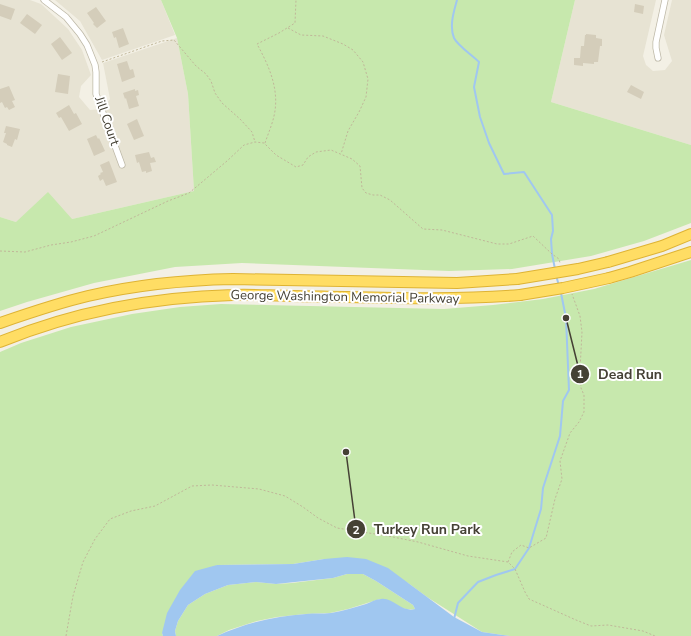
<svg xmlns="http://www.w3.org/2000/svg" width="691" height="636" font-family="'Nunito Sans',sans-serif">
	<rect width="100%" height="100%" fill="#f3f0e5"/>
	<g fill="#e7e3d3">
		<path d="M0 0H30L41 4 68 29 82 50 91 75 81 86 79 97 90 110 103 109 110 99 103 63 177 38 188 94 194 191 72 219 16 222 0 217Z"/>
		<path d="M55 0H161L175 35 102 60 80 21Z"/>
		<path d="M575 0H656L643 56 646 65 653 71 665 70 672 61 664 35 672 0H691V145L551 102Z"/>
	</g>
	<g fill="#c7e8ad">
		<path d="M161 0H575L551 102 691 145V223L644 241 591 256 512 269 449 271 242 263 175 267 94 283 27 302 0 311V217L16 222 48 192 72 219 194 191 188 94 177 38Z"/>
		<path d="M691 260V636H510L482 632 427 597 408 583 324 559 293 564 217 565 162 633 163 636H0V352L21 343 71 327 132 314 180 307 221 304 444 309 493 305 543 299 594 289Z"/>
		<path d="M347 574H363L376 581 413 605 415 609C406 612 388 602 380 599L348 609 330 613 305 614 277 617 257 621 229 630 217 636H176L175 631 178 621 188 605 205 594 228 585 256 582 276 584 292 583 333 578Z"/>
	</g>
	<path fill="#a0c7f0" d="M347 557 366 559 388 568 454 617 482 632 510 636H217C245 623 275 616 306 614 314 613 322 614 331 613 343 611 355 607 366 604 371 602 376 599 381 599 393 597 402 613 415 609L413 605 376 581 363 574H347L333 578 276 584 256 582 228 585 205 594 188 605 178 621 175 631 176 636H163L162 633 167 613 180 590 195 571 217 565 293 564 324 559Z"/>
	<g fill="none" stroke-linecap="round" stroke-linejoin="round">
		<g stroke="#a0c7f0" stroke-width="2">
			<path d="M457 0C454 11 449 26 454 38 458 46 472 55 479 62L474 87 480 117 489 143 504 174 524 172 552 215 553 231 551 239 552 254 555 269"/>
			<path d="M556 275 559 286"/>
			<path d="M454 619 458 603 478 582 496 575 515 569 529 548 541 509 543 488 560 436 563 401 569 390 566 318 561 293"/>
		</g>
	</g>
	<g fill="#d4cdba">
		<path d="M0 4 15 9 11 20 0 16Z"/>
		<path d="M635 4 644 6 643 14 634 12Z"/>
		<path d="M96 7 106 21 97 28 93 24 94 23 87 13Z"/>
		<path d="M27 14 42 25 35 34 20 23Z"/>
		<path d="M123 28 129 44 119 48 116 37 114 38 112 32Z"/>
		<path d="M586 34 596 35V38L602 39V46H600L598 62H594V64L583 63V66L574 65V58H580L581 46H584L585 35H586Z"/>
		<path d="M60 37 72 53 62 60 51 44Z"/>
		<path d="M127 61 130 70 133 69 135 77 122 82 117 64Z"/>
		<path d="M58 74 70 76 68 94 55 92Z"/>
		<path d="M631 85 644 92 641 99 627 92Z"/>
		<path d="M9 86 15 100 12 101 15 107 9 110 7 107 5 108 2 102 0 103V89Z"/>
		<path d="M135 89V91L138 90 139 95 136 96 139 106 129 109 126 98 125 99 123 93Z"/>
		<path d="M69 105 74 114 76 113 82 124 69 131 61 117 59 118 56 113Z"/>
		<path d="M137 119 144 136 134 140 127 124Z"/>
		<path d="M6 126 20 129 17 140 15 139 12 147 7 145V144L3 142 6 133H4Z"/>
		<path d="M96 135 98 139 99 138 105 151 94 156 87 139Z"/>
		<path d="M149 152 151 158 154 157 156 162 150 163 152 171 146 173V171L142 172 139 162 137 163 135 155Z"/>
		<path d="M109 161 117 182 106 186 103 179 100 181 98 176 101 174 100 173 103 172 100 165Z"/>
	</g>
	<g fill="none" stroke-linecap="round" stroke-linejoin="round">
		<defs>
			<g id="minor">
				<path d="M44 0 66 17 80 34 87 45 95 65 96 72V94L122 165"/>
				<path d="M658 58 656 48V42L665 0"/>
			</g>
			<g id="motorway">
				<path d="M608 262 662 246 691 234"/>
				<path d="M609 278 630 272 691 252"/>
				<path d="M0 323C29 313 58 303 88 296 135 285 184 280 233 279L457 283 517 279"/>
				<path d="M0 342C73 312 154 297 233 295 253 294 273 296 293 296 369 297 444 301 520 295"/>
			</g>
		</defs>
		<use href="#minor" stroke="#beb9a8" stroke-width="7"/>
		<use href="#motorway" stroke="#deb334" stroke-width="12"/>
		<g stroke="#c0b799" stroke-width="1" stroke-dasharray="2 2" stroke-linecap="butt">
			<path d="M288 28 301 35 323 36 343 44 353 50 363 62 368 79 366 97 359 112 348 131 341 154"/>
			<path d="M102 62 162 41 174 40 196 66 206 74 211 81 215 93 222 103 240 119 252 132 255 142"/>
			<path d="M265 143C268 134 272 125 274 116 280 90 269 66 257 44L279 33 295 23 296 0"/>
			<path d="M0 251 25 252 51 245 71 242 94 236 168 201 189 193 227 161 244 145 255 142 264 143 276 155 296 167 303 165 308 157 316 152 331 150 352 159 360 166 362 188 366 193 373 195H380L390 200 423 229 442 230 497 244H509L533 236 552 254 559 259 560 263"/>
			<path d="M508 562 512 552 521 545 529 548 546 538 555 499 562 479 560 461 570 433 579 422 584 412V395L581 388 580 370 582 332 580 316 572 294"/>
			<path d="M66 636 73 596 83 562 95 539 110 519 131 511 155 506 192 486 212 485 259 489 285 496 303 507 318 518 337 528 388 536 418 542 468 556 508 562 515 569 525 592 529 599 576 620 591 626 608 625 643 631 655 636"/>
		</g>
		<use href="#minor" stroke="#fff" stroke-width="5.5"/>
		<use href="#motorway" stroke="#ffdd64" stroke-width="10"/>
		<defs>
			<g id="motorway-bridge">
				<path d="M517 279 578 269 608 262"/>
				<path d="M520 295 563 288 609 278"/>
			</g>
		</defs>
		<use href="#motorway-bridge" stroke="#deb334" stroke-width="12" stroke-linecap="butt"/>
		<use href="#motorway-bridge" stroke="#ffdd64" stroke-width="10"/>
	</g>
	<g text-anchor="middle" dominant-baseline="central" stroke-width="4" stroke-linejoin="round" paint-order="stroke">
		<g font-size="13" fill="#454135" stroke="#fff">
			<text transform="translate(107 121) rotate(71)">Jill Court</text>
			<text transform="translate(345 297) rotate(1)">George Washington Memorial Parkway</text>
		</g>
	</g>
	<path fill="none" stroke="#454135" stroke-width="1.5" d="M566 318L580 374M346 452L356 529"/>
	<g fill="#454135" stroke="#fff" stroke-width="1.5">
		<circle cx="566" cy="318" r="4"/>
		<circle cx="346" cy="452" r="4"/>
		<circle cx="580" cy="374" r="10"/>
		<circle cx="356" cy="529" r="10"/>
	</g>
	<g font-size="12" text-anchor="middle" font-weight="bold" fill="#fff">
		<text x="580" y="378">1</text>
		<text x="356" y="534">2</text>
	</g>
	<g font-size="14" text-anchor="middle" font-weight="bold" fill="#454135" stroke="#fff" stroke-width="4" stroke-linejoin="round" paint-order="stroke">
		<text x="630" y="379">Dead Run</text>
		<text x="427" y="534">Turkey Run Park</text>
	</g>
</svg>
